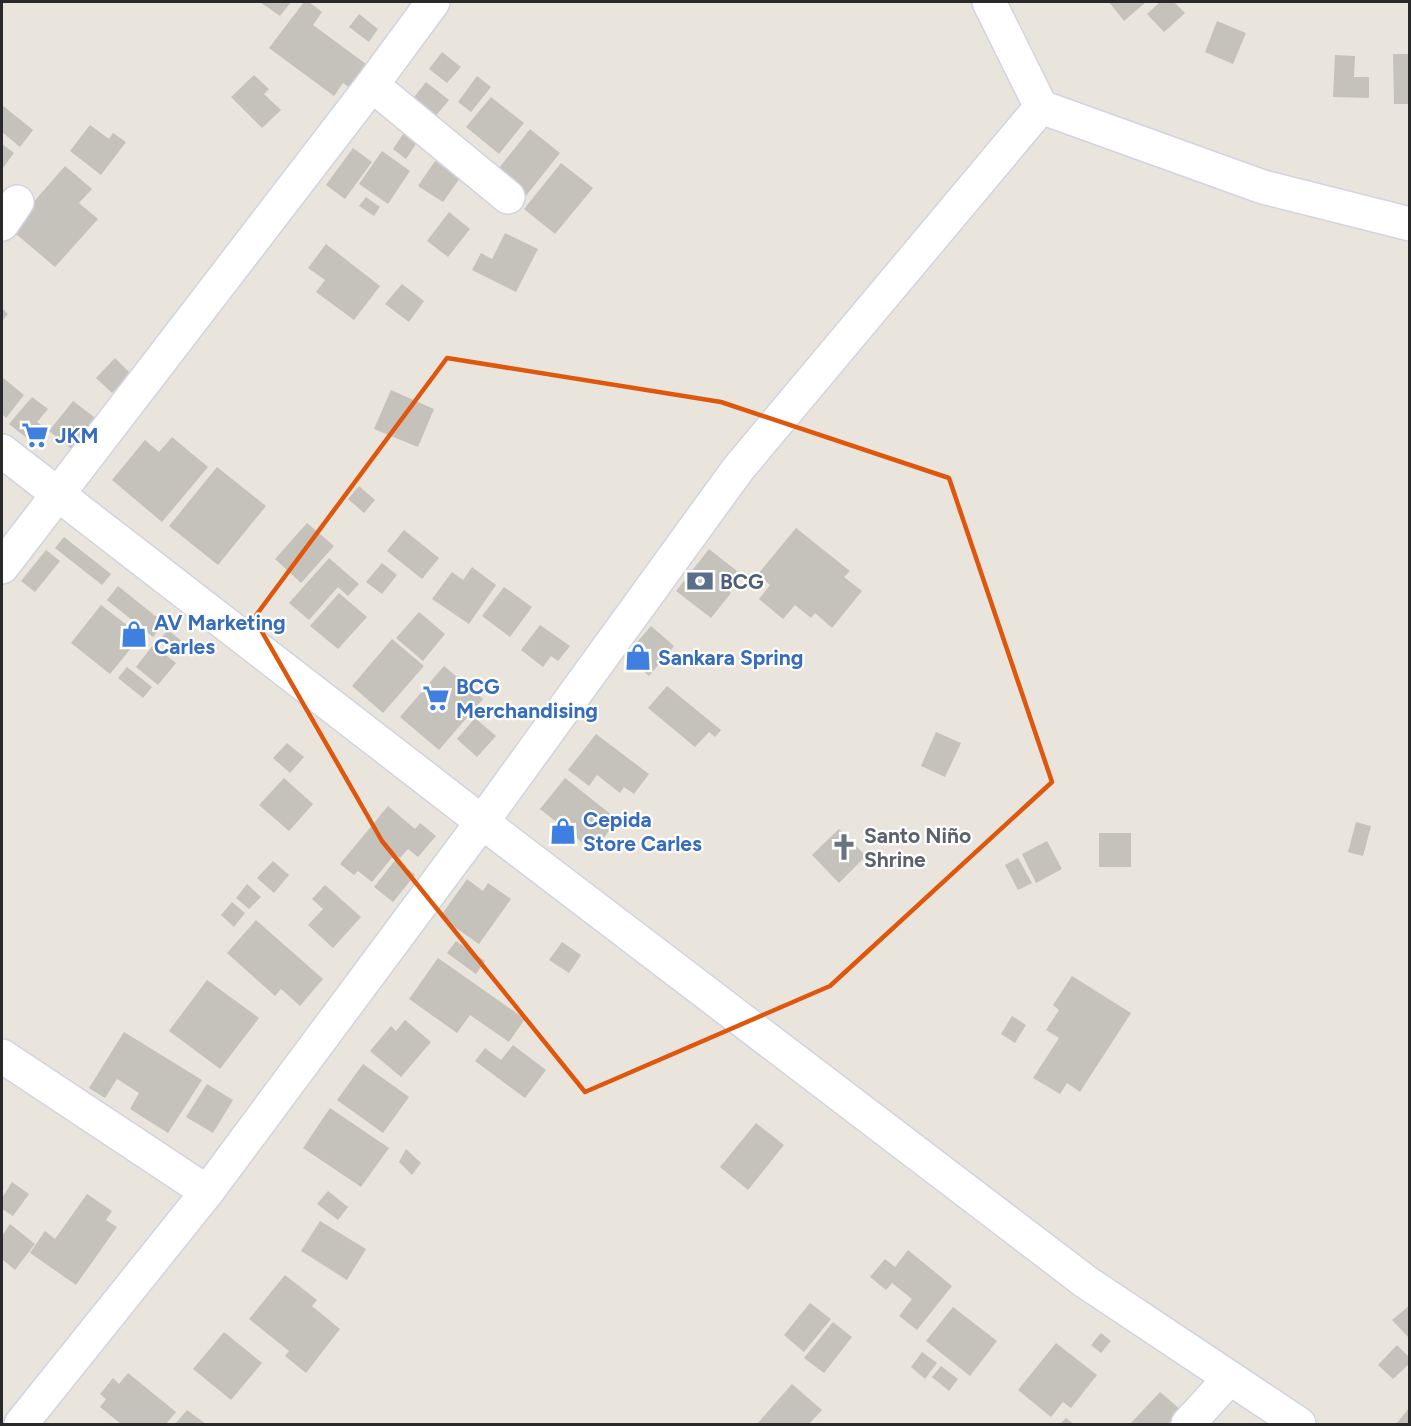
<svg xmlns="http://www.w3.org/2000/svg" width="1411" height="1426" font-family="Figtree,sans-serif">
	<rect width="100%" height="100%" fill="#eae5dc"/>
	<g fill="#c5c2bb">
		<path d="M260 2H291L280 16Z"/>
		<path d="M304 2H309L322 12 313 25 366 64 349 87 343 83 334 96 269 48Z"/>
		<path d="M1109 2H1146L1124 21Z"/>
		<path d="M1160 2H1174L1185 13 1164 32 1147 14Z"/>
		<path d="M359 14 378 29 369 42 349 27Z"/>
		<path d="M1217 21 1246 33 1233 64 1205 52Z"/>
		<path d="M442 52 461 67 447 83 429 69Z"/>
		<path d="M1393 54H1410V104H1394Z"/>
		<path d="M1335 55 1355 56 1354 77H1369V98L1333 97Z"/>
		<path d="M254 75 269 89 264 94 281 110 262 128 231 97Z"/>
		<path d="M477 76 491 87 471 112 458 102Z"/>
		<path d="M426 82 449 100 433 119 411 101Z"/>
		<path d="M491 97 524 123 499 154 466 127Z"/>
		<path d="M2 105 33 130 20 147 2 132Z"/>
		<path d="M90 125 109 139 113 133 126 142 101 175 70 151Z"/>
		<path d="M530 129 560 153 525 197 495 173Z"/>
		<path d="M403 134 416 144 406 159 393 149Z"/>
		<path d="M2 144 14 153 2 169Z"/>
		<path d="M353 148 372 162 345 199 326 185Z"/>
		<path d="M382 151 410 171 388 204 359 184Z"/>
		<path d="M435 161 460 178 443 202 418 186Z"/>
		<path d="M561 163 593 188 555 234 524 209Z"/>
		<path d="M65 166 92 189 79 203 98 219 55 267 10 229Z"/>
		<path d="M366 197 380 207 374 216 359 206Z"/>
		<path d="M449 212 470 229 448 257 427 241Z"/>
		<path d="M505 233 538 249 516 292 472 270 481 253 492 259Z"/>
		<path d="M326 244 380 286 354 320 316 292 325 280 308 268Z"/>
		<path d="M402 284 424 301 409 322 385 304Z"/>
		<path d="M2 308 8 314 2 321Z"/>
		<path d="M115 358 131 374 112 393 96 378Z"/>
		<path d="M2 377 24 395 6 418 2 414Z"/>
		<path d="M391 390 434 409 418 447 374 429Z"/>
		<path d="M32 397 48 409 37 422 45 428 33 443 9 424Z"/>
		<path d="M73 401 98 420 74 451 49 431Z"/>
		<path d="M172 437 208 467 162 522 112 480 145 440 159 452Z"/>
		<path d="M217 467 266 506 218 565 169 526Z"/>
		<path d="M359 486 375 500 364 513 348 499Z"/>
		<path d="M307 523 334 546 301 583 275 559Z"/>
		<path d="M796 528 850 571 844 577 862 591 832 628 815 613 811 618 795 605 783 619 759 599 770 585 758 574Z"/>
		<path d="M404 530 439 558 422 579 387 551Z"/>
		<path d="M64 537 111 574 102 585 55 548Z"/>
		<path d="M709 549 737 571 724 587 731 593 711 618 676 591Z"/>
		<path d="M46 550 60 561 35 592 21 581Z"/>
		<path d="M329 558 359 584 348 596 338 587 309 620 289 603Z"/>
		<path d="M382 563 397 575 382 594 366 582Z"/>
		<path d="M472 567 496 585 469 624 432 599 452 572 463 580Z"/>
		<path d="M118 586 164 623 153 637 107 600Z"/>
		<path d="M504 587 532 607 510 637 482 616Z"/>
		<path d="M339 593 367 617 338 649 310 626Z"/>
		<path d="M101 605 141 636 110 674 71 643Z"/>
		<path d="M419 612 445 634 423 661 396 638Z"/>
		<path d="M540 625 570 646 558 661 551 656 543 667 521 650Z"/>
		<path d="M651 626 674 646 649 676 625 656Z"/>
		<path d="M168 630 188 646 179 656 159 640Z"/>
		<path d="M392 639 424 666 383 713 352 686Z"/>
		<path d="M153 645 176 663 158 685 136 667Z"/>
		<path d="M444 666 483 699 439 750 400 717Z"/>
		<path d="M127 667 152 687 143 698 118 678Z"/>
		<path d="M667 686 721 730 715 737 709 732 695 747 648 708Z"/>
		<path d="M475 718 496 736 477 757 457 739Z"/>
		<path d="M936 732 961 743 945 777 921 766Z"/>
		<path d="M596 734 649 774 634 794 624 787 620 793 597 775 589 786 568 770Z"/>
		<path d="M287 743 304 757 290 773 273 758Z"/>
		<path d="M284 778 313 804 289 831 259 805Z"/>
		<path d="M565 778 618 820 593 851 540 809Z"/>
		<path d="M388 806 415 829 420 823 436 836 418 857 408 849 400 858 395 854 372 882 358 871 354 875 340 864Z"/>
		<path d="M1356 822 1371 826 1363 856 1348 852Z"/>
		<path d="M839 829 866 856 839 883 812 855Z"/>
		<rect x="1099" y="833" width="32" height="34"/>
		<path d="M1047 841 1062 869 1036 883 1022 854Z"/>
		<path d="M1018 858 1032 883 1018 890 1005 865Z"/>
		<path d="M396 859 415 875 393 902 374 887Z"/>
		<path d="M273 861 289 875 274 893 257 878Z"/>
		<path d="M467 879 483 891 488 883 511 899 479 944 440 917Z"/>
		<path d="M247 884 261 897 249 909 236 898Z"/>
		<path d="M325 885 361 917 333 948 308 925 323 909 312 899Z"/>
		<path d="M232 902 245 913 234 927 221 915Z"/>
		<path d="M256 920 323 979 300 1006 281 989 275 996 227 953Z"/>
		<path d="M456 941 485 961 476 974 447 953Z"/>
		<path d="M562 942 581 955 569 973 549 960Z"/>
		<path d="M438 958 525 1019 509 1042 470 1015 457 1033 409 999Z"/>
		<path d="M1072 976 1131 1013 1080 1092 1067 1083 1060 1094 1033 1078 1059 1038 1046 1030 1059 1010 1053 1005Z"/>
		<path d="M207 980 259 1018 220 1069 169 1031Z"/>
		<path d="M1012 1016 1026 1025 1015 1043 1001 1034Z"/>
		<path d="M405 1020 431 1042 401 1077 370 1051 391 1026 396 1031Z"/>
		<path d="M124 1032 202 1080 168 1133 130 1109 139 1093 117 1079 105 1098 89 1088Z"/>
		<path d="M513 1045 546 1070 525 1098 475 1061 485 1048 501 1060Z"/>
		<path d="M363 1064 409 1097 383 1133 337 1100Z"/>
		<path d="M207 1084 233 1100 213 1133 186 1117Z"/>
		<path d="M330 1108 389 1148 361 1187 303 1148Z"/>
		<path d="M756 1123 784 1145 748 1190 720 1167Z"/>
		<path d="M406 1149 421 1163 412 1175 399 1162Z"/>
		<path d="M12 1182 29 1194 13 1216 2 1209V1198Z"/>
		<path d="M328 1191 348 1207 338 1220 317 1204Z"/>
		<path d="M87 1194 112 1211 106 1220 117 1227 76 1285 30 1253 45 1231 55 1239Z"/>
		<path d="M320 1221 366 1249 347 1280 301 1251Z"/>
		<path d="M10 1224 35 1244 15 1270 2 1259V1236Z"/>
		<path d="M908 1250 952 1286 917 1330 899 1316 912 1299 892 1283 886 1290 870 1277 885 1259 895 1267Z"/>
		<path d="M285 1275 317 1300 312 1306 340 1329 306 1373 285 1356 289 1351 249 1319Z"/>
		<path d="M810 1303 831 1319 804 1352 784 1335Z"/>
		<path d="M1410 1305V1335L1408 1337 1392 1320Z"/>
		<path d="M953 1307 997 1341 970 1376 926 1341Z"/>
		<path d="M833 1322 852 1337 824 1373 804 1358Z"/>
		<path d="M224 1332 262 1363 231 1400 193 1369Z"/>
		<path d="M1101 1333 1111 1341 1101 1353 1091 1345Z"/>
		<path d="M1056 1343 1097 1375 1071 1408 1063 1402 1051 1417 1018 1390Z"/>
		<path d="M1397 1345 1410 1358V1363L1393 1379 1378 1365Z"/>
		<path d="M922 1352 937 1363 925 1379 911 1367Z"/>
		<path d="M941 1366 958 1379 949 1391 932 1377Z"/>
		<path d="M128 1373 176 1412 166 1424H121L100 1407 106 1399 100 1394 113 1378 119 1384Z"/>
		<path d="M792 1384 822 1410 809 1424H757Z"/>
		<path d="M1160 1392 1181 1410 1168 1424H1130Z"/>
		<path d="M1410 1407V1424H1396Z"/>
		<path d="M187 1410 206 1424H175Z"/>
		<path d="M1066 1418 1074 1424H1060Z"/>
	</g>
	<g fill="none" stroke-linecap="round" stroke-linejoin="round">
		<defs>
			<g id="minor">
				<path d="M989 2 1041 107 1263 187 1410 224"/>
				<path d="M372 85 508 197"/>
				<path d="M2 224 17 202"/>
				<path d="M2 567 372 85 433 2"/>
				<path d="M2 1056 207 1192"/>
				<path d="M21 1424 207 1192 482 822 738 469 1041 107"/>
				<path d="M1188 1424 1230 1378"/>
			</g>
			<path id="secondary" d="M2 451 482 822 1086 1282 1299 1424"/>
		</defs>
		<use href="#minor" stroke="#d1d3e0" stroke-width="36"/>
		<use href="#secondary" stroke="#d1d3e0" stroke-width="36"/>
		<use href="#minor" stroke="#fff" stroke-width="33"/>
		<use href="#secondary" stroke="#fff" stroke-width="33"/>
	</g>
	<path fill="none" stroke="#de570d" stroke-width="4.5" stroke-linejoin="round" d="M447 358 721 402 949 478 1052 782 830 986 585 1092 382 841 254 618Z"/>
	<defs>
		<symbol id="supermarket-bare" viewBox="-9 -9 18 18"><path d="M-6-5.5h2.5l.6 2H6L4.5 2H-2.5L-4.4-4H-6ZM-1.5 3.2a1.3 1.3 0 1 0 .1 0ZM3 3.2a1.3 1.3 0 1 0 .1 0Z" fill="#3f7fe0" stroke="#fff" stroke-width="2.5" paint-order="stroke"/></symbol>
		<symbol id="bank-bare" viewBox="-9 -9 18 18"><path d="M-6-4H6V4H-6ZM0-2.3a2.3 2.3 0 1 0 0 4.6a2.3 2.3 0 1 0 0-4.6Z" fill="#5c6f8a" stroke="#fff" stroke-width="2.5" paint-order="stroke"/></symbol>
		<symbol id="shop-bare" viewBox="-9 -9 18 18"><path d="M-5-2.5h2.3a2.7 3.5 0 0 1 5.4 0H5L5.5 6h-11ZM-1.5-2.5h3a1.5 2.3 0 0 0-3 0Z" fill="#3f7fe0" stroke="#fff" stroke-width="2.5" paint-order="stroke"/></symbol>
		<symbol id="church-bare" viewBox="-9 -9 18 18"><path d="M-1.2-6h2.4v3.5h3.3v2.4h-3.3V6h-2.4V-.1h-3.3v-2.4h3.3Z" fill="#6b7280" stroke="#fff" stroke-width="2.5" paint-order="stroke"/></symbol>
	</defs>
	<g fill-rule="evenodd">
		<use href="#supermarket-bare" x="16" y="416" width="38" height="38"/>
		<use href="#bank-bare" x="681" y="562" width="38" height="38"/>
		<use href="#shop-bare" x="115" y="615" width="38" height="38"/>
		<use href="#shop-bare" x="619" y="638" width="38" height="38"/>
		<use href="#supermarket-bare" x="417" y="679" width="38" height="38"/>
		<use href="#shop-bare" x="544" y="812" width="38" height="38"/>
		<use href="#church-bare" x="825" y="828" width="38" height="38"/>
	</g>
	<g text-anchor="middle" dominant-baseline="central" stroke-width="4.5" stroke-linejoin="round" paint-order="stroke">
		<g font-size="21" font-weight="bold" fill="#366cbe" stroke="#fff" text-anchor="start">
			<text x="55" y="435">JKM</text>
			<text x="154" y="622">AV Marketing<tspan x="154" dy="24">Carles</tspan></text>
			<text x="658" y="657">Sankara Spring</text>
			<text x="456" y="686">BCG<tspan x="456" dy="24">Merchandising</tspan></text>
			<text x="583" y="819">Cepida<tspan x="583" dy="24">Store Carles</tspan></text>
		</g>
		<g font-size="21" font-weight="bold" fill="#4e5e75" stroke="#fff" text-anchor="start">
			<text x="720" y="581">BCG</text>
		</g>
		<g font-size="21" font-weight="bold" fill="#5b616d" stroke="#fff" text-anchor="start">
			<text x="864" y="835">Santo Niño<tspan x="864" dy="24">Shrine</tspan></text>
		</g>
	</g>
	<rect width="1411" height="1426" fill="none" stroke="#292929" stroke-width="6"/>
</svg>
